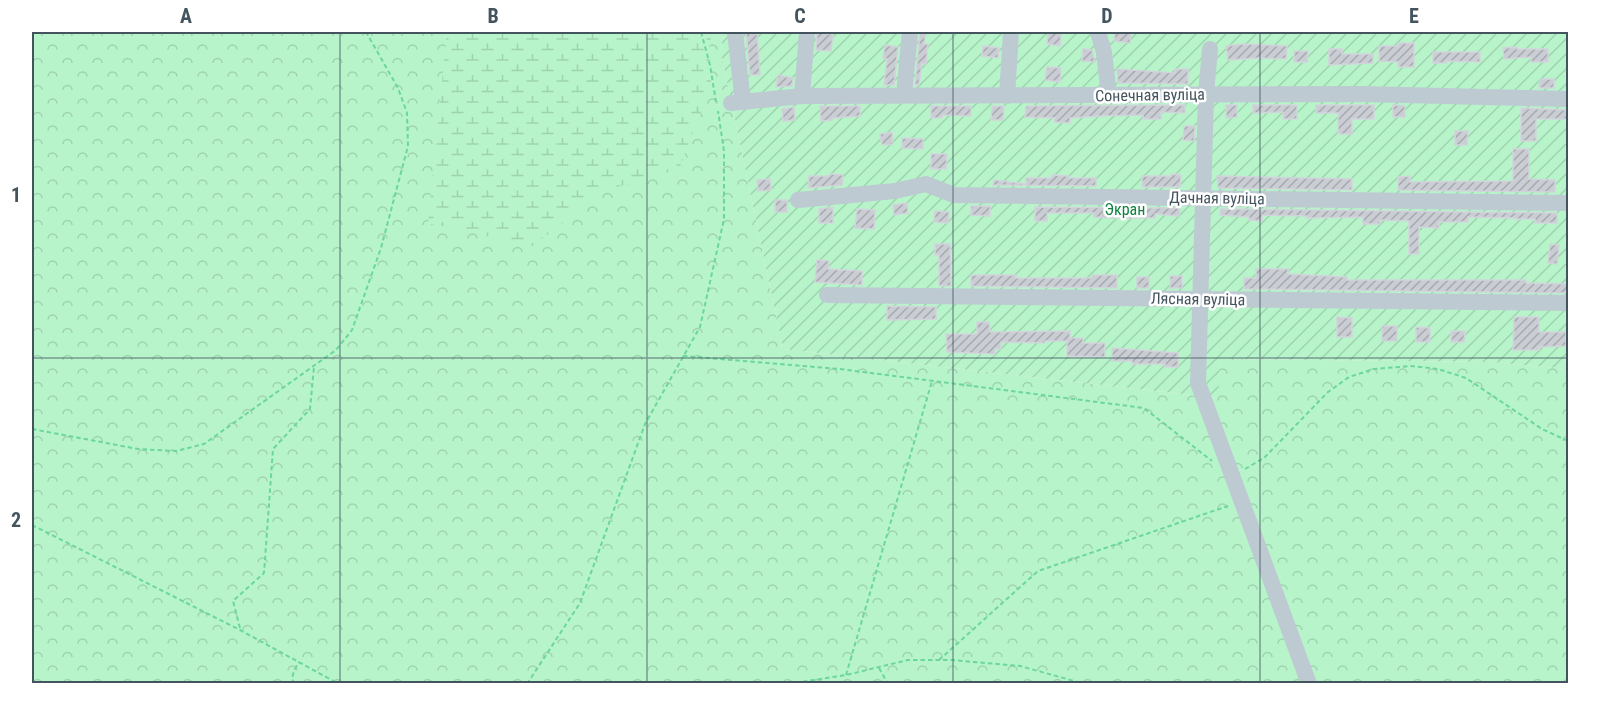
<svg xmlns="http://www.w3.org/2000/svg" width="1600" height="715" font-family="'Roboto Condensed',sans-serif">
	<defs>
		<pattern id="forest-crowns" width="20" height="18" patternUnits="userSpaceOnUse" patternTransform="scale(1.5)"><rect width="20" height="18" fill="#b7f4ca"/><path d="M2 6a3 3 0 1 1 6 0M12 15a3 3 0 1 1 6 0" fill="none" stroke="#9fd3b0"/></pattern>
		<pattern id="wetland-marsh" width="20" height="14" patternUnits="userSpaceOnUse" patternTransform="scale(1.5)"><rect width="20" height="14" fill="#b7f4ca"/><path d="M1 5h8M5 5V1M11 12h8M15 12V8" fill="none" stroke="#9fd3b0"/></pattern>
		<pattern id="garden-furrows" width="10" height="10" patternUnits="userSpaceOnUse" patternTransform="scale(1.5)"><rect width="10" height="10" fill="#b7f4ca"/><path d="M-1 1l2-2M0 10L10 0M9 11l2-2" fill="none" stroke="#9fd3b0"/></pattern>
		<pattern id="building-hatch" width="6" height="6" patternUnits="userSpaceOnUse" patternTransform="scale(1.5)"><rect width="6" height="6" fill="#caced4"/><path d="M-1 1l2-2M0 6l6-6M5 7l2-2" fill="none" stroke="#a6aaaf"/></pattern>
	</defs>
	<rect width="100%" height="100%" fill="#f1eeee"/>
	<path fill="url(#forest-crowns)" d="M32 32H723L721 53 783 349 1217 398 1220 359 1491 362 1568 369V683H32Z"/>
	<path fill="url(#wetland-marsh)" d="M447 32H712L709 48 711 85 679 169 603 191 533 246 428 223Z"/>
	<path fill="url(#garden-furrows)" d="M723 32H1568V369L1491 362 1220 359 1218 398 783 349 721 53Z"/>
	<g fill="url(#building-hatch)" stroke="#d1d5db" stroke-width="1.5">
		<path d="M746 32H757L760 75H750Z"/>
		<path d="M920 32H926L924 44H928L926 64 922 63 919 85H915Z"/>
		<path d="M1048 32 1061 34 1060 46 1047 44Z"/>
		<path d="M1115 32H1131L1130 43 1114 41Z"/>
		<path d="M817 33 833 34 831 51 816 50Z"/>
		<path d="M1398 43H1414V67H1398V62L1379 61V46H1398Z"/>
		<path d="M1244 44 1287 46 1286 59 1260 58 1228 60 1226 46Z"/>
		<path d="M885 45 898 47 894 85H884L887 59 883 58Z"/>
		<path d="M983 46 999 48 998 58 982 56Z"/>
		<path d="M1517 47V49H1548V62H1531V57L1504 59 1503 48Z"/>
		<path d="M1083 49 1092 50 1095 62 1082 61Z"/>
		<path d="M1329 49H1342V54H1373V63L1329 65Z"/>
		<path d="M1294 51H1308L1307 62H1294Z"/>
		<path d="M1433 52H1480V62L1446 61V63H1433Z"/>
		<path d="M1047 67 1061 68 1060 82 1045 80Z"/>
		<path d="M1117 69 1175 73V69H1188V84L1118 83Z"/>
		<path d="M778 75 793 78 792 86 776 87Z"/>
		<path d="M1540 79H1554V88H1539Z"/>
		<path d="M1185 105V113L1161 112V119H1143V115L1102 116 1070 118V123L1054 122 1055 118 1025 117 1026 106Z"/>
		<path d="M1226 105H1237V117L1226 118Z"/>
		<path d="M1253 105H1297V119H1283V112L1253 113Z"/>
		<path d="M1316 105H1374V119H1352V134H1338V113H1316Z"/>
		<path d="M1393 105 1405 106V117H1393Z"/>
		<path d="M820 106H860V116L833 118V120L821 121Z"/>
		<path d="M931 106H971V116L942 115V118H931Z"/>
		<path d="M992 106H1004L1003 120H991Z"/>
		<path d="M794 107 795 120 783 121 782 109Z"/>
		<path d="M1521 108 1569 110V119H1536V141H1521Z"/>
		<path d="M1184 126H1195L1194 141 1183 140Z"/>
		<path d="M1455 131H1468L1467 145H1455Z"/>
		<path d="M892 132 893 144 882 145 880 134Z"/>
		<path d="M902 138 923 139V149L902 148Z"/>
		<path d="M1513 149H1529V179L1555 180V192L1398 190V177L1410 176V182L1513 181Z"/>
		<path d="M931 154H947L946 169H931Z"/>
		<path d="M830 174 843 175 842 185 808 188 809 176H829Z"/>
		<path d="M1171 174 1181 175 1180 187H1142V176H1171Z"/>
		<path d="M1052 175 1069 176V178H1096V186L993 185 994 180 1026 184V178H1052Z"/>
		<path d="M1217 176 1352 179V190L1218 188Z"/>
		<path d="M770 179 771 190 758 191 757 180Z"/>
		<rect x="775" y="200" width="12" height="12"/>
		<path d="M907 203 908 213 894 215 893 205Z"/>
		<path d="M971 206H990V216L971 215Z"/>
		<path d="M833 207V223H819V209Z"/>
		<path d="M1035 207 1180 208 1179 216 1155 214V218H1115L1094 217 1093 213H1047V221H1035Z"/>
		<path d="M857 209 875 210 874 229 855 228Z"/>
		<path d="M1221 209 1557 213V223H1535V219H1515V218L1468 217V222H1439V228L1419 227V254H1409V221L1380 220V224H1363V217L1306 218V216L1262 215V221L1249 220V217L1220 215Z"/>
		<path d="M935 211 949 212 948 223 934 222Z"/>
		<path d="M935 244H950L951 286H939V255H935Z"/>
		<path d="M1550 244 1559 245 1557 264 1548 263Z"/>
		<path d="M817 260 829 261 828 269 862 271V285L815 282Z"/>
		<path d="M1256 269H1288V274L1347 277V280H1526V283L1569 284V293L1244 289V278H1256Z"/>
		<path d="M971 275H1016V278H1092V275H1117V288L971 286Z"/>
		<rect x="1170" y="276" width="12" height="12"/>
		<rect x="1137" y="277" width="12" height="11"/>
		<path d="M887 306 936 307V319L887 320Z"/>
		<path d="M1337 317 1352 318V337H1337Z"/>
		<path d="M1514 317H1539V332H1566V346L1539 347V350H1513Z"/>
		<path d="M977 322H989L990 332 1070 331V338H1083V343H1105V357L1067 356V341H1045V343L1001 342V349H995V354L947 352 946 334H977Z"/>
		<rect x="1382" y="326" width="15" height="15"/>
		<path d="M1416 327 1430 328V342H1416Z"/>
		<path d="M1451 331H1465L1464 342H1451Z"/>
		<path d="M1112 348 1178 353V367H1165V364H1132V361H1112Z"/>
	</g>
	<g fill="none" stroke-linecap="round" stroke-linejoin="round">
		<g stroke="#6bd79a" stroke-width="2" stroke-dasharray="4.5 3" stroke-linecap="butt">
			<path d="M701 32 710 65 716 102"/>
			<path d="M683 356 840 369 1144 408 1212 461"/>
			<path d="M32 429 138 449 176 451 204 444 336 350 352 330 381 248 408 146 407 113 398 88 366 32"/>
			<path d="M1245 469 1264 458 1328 392 1349 377 1374 369 1411 366 1438 369 1466 378 1542 429 1568 441"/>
			<path d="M32 525 240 630 339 684"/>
			<path d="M240 628 233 601 264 573 273 449 310 409 314 367"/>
			<path d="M939 660 1038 571 1228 506"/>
			<path d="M879 668 888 684"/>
			<path d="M846 675 932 381"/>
			<path d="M294 684C290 676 295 669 299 662"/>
			<path d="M527 684 580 603 645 424 700 327 724 219V151L718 111"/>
			<path d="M788 684 846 675 908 660H951L1020 666 1085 684"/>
		</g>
		<g stroke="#bdcad2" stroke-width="16">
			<path d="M735 32 743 102"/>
			<path d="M1098 32 1104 52 1109 95"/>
			<path d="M1210 49 1206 94 1198 383 1309 684"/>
			<path d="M904 95 910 32"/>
			<path d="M802 96 807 32"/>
			<path d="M1007 96 1011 32"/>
			<path d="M731 103 802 96 1363 94 1568 99"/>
			<path d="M798 200 895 191 926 184 954 195 1568 203"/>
			<path d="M827 295 1568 303"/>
		</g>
	</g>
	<path fill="none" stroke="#44545e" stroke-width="1.5" stroke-opacity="0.55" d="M340 32V684M647 32V684M953 32V684M1260 32V684M32 358H1568"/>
	<g text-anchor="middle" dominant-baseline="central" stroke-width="5" stroke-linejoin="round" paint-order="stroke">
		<g font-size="16" fill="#44545e" stroke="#fff">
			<text transform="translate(1150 95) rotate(-1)">Сонечная вуліца</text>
			<text transform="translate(1217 198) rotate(1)">Дачная вуліца</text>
			<text transform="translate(1198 299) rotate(1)">Лясная вуліца</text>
		</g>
		<g font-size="16" fill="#0c833f" stroke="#fff">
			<text x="1125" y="209">Экран</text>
		</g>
	</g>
	<rect width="1600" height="715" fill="none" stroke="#ffffff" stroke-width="66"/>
	<rect x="33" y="33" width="1534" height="649" fill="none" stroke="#44545e" stroke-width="2"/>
	<g font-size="20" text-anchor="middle" font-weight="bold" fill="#44545e">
		<text x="186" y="23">A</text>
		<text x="493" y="23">B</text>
		<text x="800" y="23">C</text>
		<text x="1107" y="23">D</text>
		<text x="1414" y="23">E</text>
		<text x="16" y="202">1</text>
		<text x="16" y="527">2</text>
	</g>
</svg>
